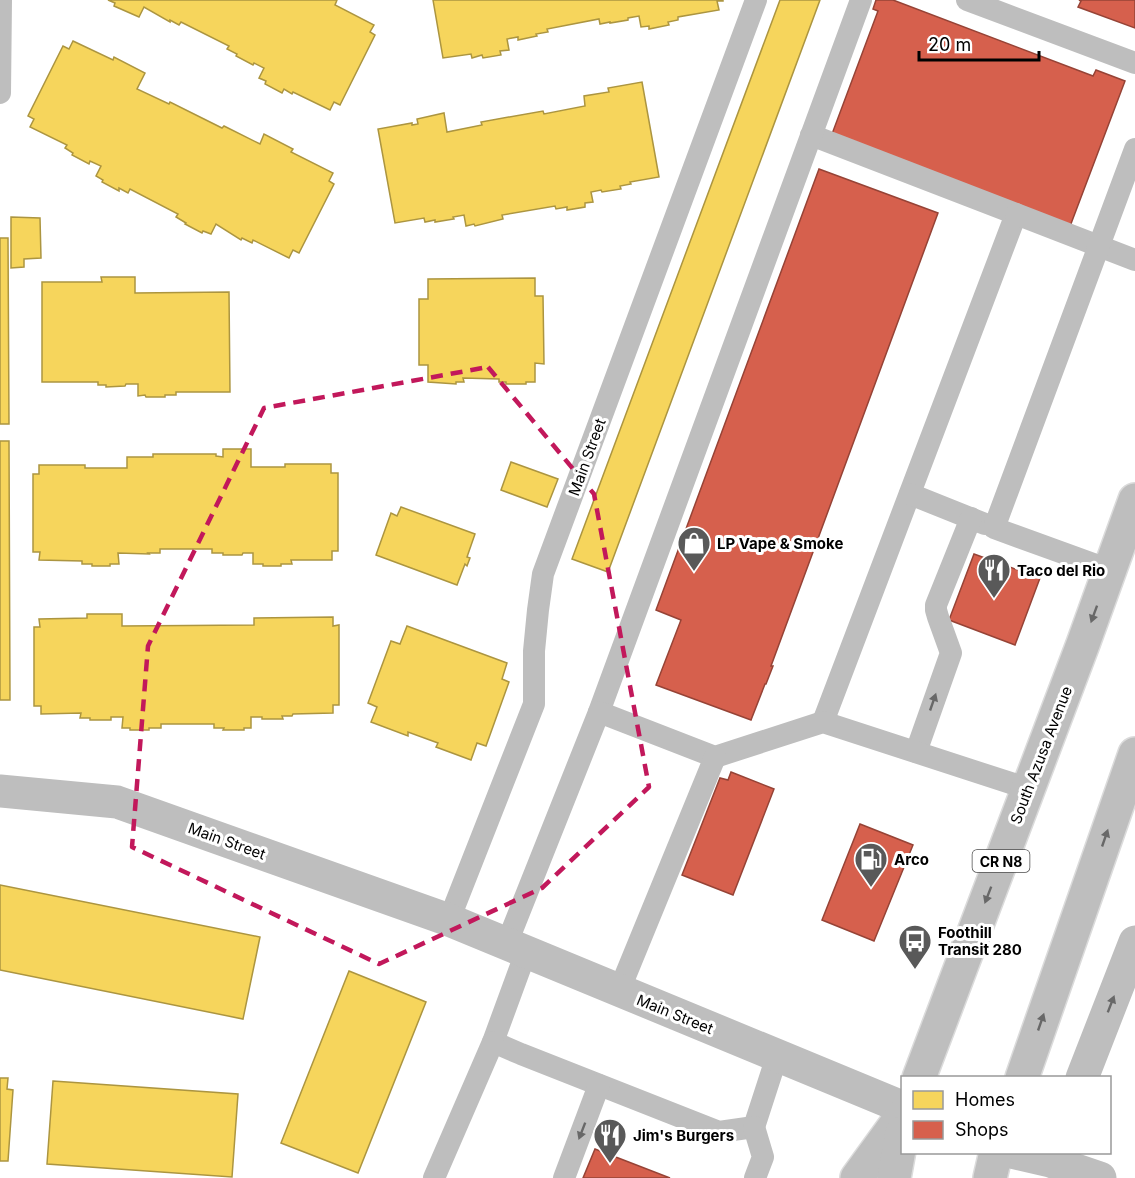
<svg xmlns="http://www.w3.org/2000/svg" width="1135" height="1178" font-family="Inter,sans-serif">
	<rect width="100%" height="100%" fill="#fff"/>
	<g fill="#f6d55c" stroke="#ac9540" stroke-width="1.5">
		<path d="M108 0H337L335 5 374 25 370 32 375 35 340 105 334 102 330 110 293 92 292 94 284 89 282 93 265 84 266 81 259 78 264 68 254 63 253 65 236 56 237 54 227 49 229 46 181 22 179 25 170 20V22L144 7 139 17 114 6 115 3Z"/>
		<path d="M433 0H723V1H717L719 10 678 17V20L668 22 669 25 649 29V26L641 27 639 16 628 18V20L610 23V22L600 24 599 19 547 29 548 32 536 34 537 36 518 40V37L507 39 509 50 500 51 501 55 483 58 482 55 472 58 471 54 443 58Z"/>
		<path d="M780 0H820L608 572 572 559Z"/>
		<path d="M73 41 113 60 114 57 145 73 137 89 169 104 170 102 222 128 224 126 260 144 264 134 293 149 291 152 333 173 329 181 334 184 299 253 293 250 289 258 253 240 252 243 242 238 241 240 216 224 211 234 203 231 202 233 185 224 186 223 176 217 178 214 130 189 128 193 119 188V191L102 182 103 180 96 176 101 166 90 161 89 164 72 155 73 153 65 148 67 145 30 127 34 119 28 116 63 46 69 49Z"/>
		<path d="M642 82 659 177 630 182 631 184 620 186 621 189 602 192 601 190 591 192 593 202 585 203V207L567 210V207L556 209 555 206 502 215 503 219 475 226 474 224 466 226 464 215 453 217 454 219 435 222V220L425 222 424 218 395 223 378 129 412 123V125L418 124 417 119 444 113 447 132 482 125 481 122 543 111 544 114 585 106 584 96 609 92 608 88Z"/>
		<path d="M11 217 40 218 41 258 24 259V267L11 268Z"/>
		<path d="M0 238H8L9 424H0Z"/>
		<path d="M101 277H135V293L229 292 230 392H176V395H165V397H146L145 395 138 396V384H126L125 386 106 387V385H98V382H42V282H102Z"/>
		<path d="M535 278V296H543L544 364 535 363V382H526V384H506V382H499V379L463 378 464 382H456V384L428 382V365H419V299H428V279Z"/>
		<path d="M0 441H9L10 700H0Z"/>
		<path d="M223 449H251V467H285V464H331V473H338V551H332V560H291L292 564H281V566H263V564H253V553H243L242 555H223V553H212V549H160V553H148L149 554 118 553 119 564H110V566H92V564H82V561L39 560 40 552H33V474H39V465H85V468H127V457H153V454H216V456L223 457Z"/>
		<path d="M511 462 558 479 547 507 501 490Z"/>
		<path d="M401 507 475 534 467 557 470 558 467 566 465 564 457 585 376 555 391 513 397 516Z"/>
		<path d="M87 614H122V626L254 625V618L333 617V626L339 625V705H333V713L293 714 292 716H282L283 719H262V717H251V728H244V730H223L224 728H214V724H161V728H149V730H130V728H122L123 717H111V720H90V718H80L81 713 41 714V706H34V627H40L39 619 87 618Z"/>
		<path d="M407 626 507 663 502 679 509 682 486 746 477 743 471 760 436 747 438 743 408 732V736L371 722 377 707 368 703 391 641 400 644Z"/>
		<path d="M0 885 260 937 243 1019 0 970Z"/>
		<path d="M349 971 426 1002 358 1173 281 1143Z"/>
		<path d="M0 1078H8L7 1089 13 1090 8 1161H0Z"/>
		<path d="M53 1081 238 1094 232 1177 47 1164Z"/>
	</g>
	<g fill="#d6604d" stroke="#964336" stroke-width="1.5">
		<path d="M876 0H893L1093 76 1096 70 1125 81 1069 229 832 134 878 11 873 9Z"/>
		<path d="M1079 0H1135V28L1078 7 1081 1Z"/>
		<path d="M819 169 938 213 771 666H773L766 684H765L751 720 656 685 681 620 656 610Z"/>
		<path d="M974 554 1040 578 1015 645 949 620Z"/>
		<path d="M731 772 774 789 733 895 682 875 720 778 728 780Z"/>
		<path d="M860 824 913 845 874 941 822 920Z"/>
		<path d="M595 1149 670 1178H583Z"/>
	</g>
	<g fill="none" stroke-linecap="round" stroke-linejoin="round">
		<defs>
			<g id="primary">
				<path d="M919 1078 1083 644 1135 500"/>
				<path d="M1022 1078 1135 754"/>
				<path d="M857 1178 902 1116"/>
				<path d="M894 1178 902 1133"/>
				<path d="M990 1178 996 1152"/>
			</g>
		</defs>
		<use href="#primary" stroke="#dbdbdb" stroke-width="36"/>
		<g stroke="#bebebe" stroke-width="22">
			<path d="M967 0 1135 63"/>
			<path d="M0 93 1 0"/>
			<path d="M811 135 1016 214 823 722"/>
			<path d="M1016 214 1135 260"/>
			<path d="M910 494 985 524"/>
			<path d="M1110 570 994 528 1135 149"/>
			<path d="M599 712 861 0"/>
			<path d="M916 752 951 653 938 617 936 610V605L971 518"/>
			<path d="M449 920 534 704V651L538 610 543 574 756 0"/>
			<path d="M507 943 599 712 715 757 823 722 1029 789"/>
			<path d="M526 952 493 1042 521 1054 719 1132 754 1127 777 1056"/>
			<path d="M619 991 715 757"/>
			<path d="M754 1127 763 1157 755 1178"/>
			<path d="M434 1178 493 1042"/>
			<path d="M564 1178 599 1085"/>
		</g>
		<g stroke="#bebebe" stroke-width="33">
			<path d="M1082 1078 1135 942"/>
			<path d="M1011 1152 1050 1161 1100 1178"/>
		</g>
		<path stroke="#bebebe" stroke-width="33" d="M0 791 117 802 449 920 902 1107"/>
		<use href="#primary" stroke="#bebebe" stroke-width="33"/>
	</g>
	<defs><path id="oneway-solid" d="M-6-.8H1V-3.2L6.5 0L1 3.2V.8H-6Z" transform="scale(1.5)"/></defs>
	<g fill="#686868">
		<use href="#oneway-solid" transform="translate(1094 614) rotate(110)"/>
		<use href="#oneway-solid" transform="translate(933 702) rotate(-71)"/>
		<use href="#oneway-solid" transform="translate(1105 838) rotate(-71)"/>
		<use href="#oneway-solid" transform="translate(988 895) rotate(111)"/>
		<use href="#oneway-solid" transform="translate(1111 1004) rotate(-69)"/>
		<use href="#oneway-solid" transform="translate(1041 1022) rotate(-71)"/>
		<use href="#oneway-solid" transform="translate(582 1131) rotate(111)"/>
	</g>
	<path fill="none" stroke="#c2185b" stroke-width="4.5" stroke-dasharray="12 8" stroke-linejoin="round" d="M488 367 594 494 649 787 542 888 379 964 132 847 148 646 264 408Z"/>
	<defs>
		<symbol id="shop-pin" viewBox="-11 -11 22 30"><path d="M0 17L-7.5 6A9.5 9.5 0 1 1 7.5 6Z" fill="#595959" stroke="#fff"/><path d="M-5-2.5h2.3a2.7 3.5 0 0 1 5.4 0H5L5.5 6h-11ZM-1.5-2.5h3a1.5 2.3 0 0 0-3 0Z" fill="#fff"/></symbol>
		<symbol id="restaurant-pin" viewBox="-11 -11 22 30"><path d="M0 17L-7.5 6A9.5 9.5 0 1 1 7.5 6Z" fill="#595959" stroke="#fff"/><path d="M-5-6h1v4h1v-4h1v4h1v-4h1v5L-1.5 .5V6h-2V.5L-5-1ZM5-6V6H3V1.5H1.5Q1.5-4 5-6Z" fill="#fff"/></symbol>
		<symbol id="fuel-pin" viewBox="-11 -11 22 30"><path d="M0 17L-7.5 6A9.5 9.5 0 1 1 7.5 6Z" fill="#595959" stroke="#fff"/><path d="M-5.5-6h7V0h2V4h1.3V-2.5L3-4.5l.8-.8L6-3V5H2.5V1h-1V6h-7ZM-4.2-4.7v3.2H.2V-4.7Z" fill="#fff"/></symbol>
		<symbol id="bus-pin" viewBox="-11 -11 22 30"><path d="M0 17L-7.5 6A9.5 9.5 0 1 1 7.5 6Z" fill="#595959" stroke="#fff"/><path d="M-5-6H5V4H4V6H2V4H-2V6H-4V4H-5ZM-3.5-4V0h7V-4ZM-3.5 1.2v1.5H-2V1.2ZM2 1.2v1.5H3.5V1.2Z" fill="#fff"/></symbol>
	</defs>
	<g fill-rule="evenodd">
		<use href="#shop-pin" x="675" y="524" width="38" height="52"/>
		<use href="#restaurant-pin" x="975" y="551" width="38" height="52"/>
		<use href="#fuel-pin" x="852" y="840" width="38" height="52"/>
		<use href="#bus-pin" x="896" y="922" width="38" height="52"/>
		<use href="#restaurant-pin" x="591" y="1116" width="38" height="52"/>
	</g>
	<g text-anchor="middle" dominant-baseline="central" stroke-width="6" stroke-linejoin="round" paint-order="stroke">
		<rect fill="#fff" stroke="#4c4c4c" stroke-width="1.5" x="972.5" y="850" width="57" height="22" rx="4.5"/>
		<g font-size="14" font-weight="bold" fill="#000">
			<text x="1001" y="861">CR N8</text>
		</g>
		<g font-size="15" fill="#000" stroke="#fff">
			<text transform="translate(587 457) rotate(-70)">Main Street</text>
			<text transform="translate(1041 755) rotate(-69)">South Azusa Avenue</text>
			<text transform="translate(227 841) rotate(20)">Main Street</text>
			<text transform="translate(675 1014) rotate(22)">Main Street</text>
		</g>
		<g font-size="15" font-weight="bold" fill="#000" stroke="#fff" text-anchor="start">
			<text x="717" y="543">LP Vape &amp; Smoke</text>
			<text x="1017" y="570">Taco del Rio</text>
			<text x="894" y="859">Arco</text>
			<text x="938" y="932">Foothill<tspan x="938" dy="17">Transit 280</tspan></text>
			<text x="633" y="1135">Jim's Burgers</text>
		</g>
	</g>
	<rect x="901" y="1076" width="210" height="78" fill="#ffffff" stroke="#999999" stroke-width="1.5"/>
	<rect x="913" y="1091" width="30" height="18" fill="#f6d55c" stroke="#999999" stroke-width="1.5"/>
	<text x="955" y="1106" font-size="18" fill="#000000">Homes</text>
	<rect x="913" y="1121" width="30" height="18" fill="#d6604d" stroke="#999999" stroke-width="1.5"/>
	<text x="955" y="1136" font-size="18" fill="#000000">Shops</text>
	<path d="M919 51v9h120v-9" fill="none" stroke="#000000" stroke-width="3"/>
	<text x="928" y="51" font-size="18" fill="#000000" stroke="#ffffff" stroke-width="4.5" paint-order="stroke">20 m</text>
</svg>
